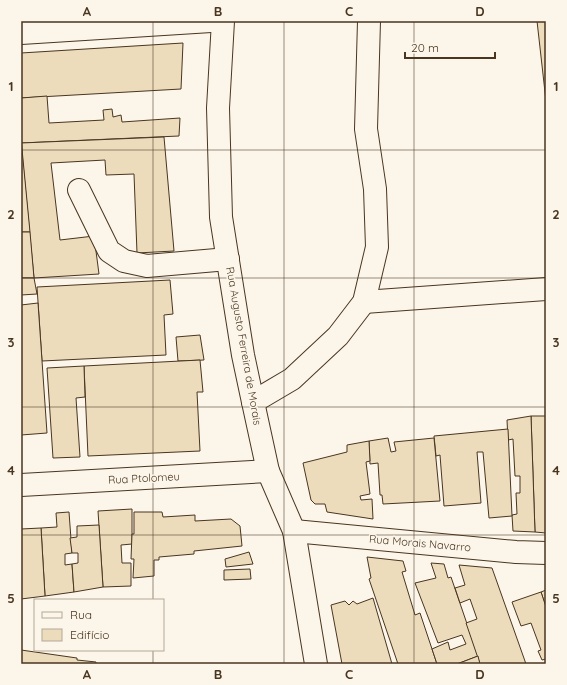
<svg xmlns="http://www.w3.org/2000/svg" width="567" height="685" font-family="Quicksand,sans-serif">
	<rect width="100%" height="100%" fill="#fbf6e9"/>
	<g fill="#ecdcbc" stroke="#4a3520">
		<path d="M537 21H546V101Z"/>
		<path d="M183 43 181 89 21 98V53Z"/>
		<path d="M47 96 49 123 104 120 103 110 112 109 113 117 121 115 122 122 180 118 179 136 21 143V98Z"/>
		<path d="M164 137 174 251 137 253 134 174 106 175 105 160 51 163 60 240 94 236 99 274 34 278 21 143Z"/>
		<path d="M21 139 30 232H21Z"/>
		<path d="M21 232H30L34 278H21Z"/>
		<path d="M21 278H34L37 294 21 295Z"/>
		<path d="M170 280 173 314 164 315 166 355 42 361 37 287Z"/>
		<path d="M38 303 47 433 21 435V305Z"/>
		<path d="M200 335 204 360 178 361 176 337Z"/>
		<path d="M200 360 203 392H197L200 451 88 456 84 366Z"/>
		<path d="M84 366 85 397 76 398 80 457 53 458 47 368Z"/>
		<path d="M531 416H546V533L535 532Z"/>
		<path d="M531 416 535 532 513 531 512 515 517 514 516 493H520V476H515L513 439 508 440 507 420Z"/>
		<path d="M508 429 512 516 489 518 483 452H477L481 503 444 506 440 455 436 456 434 436Z"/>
		<path d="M388 438 391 452 396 451 394 442 434 438 440 501 383 504 382 495H380L378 463 370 464 369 441Z"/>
		<path d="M369 441 370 461 366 462 370 494 360 496 361 500 372 499 373 519 327 512 325 504H315L311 500 303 463 347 452V445Z"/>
		<path d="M132 509V544L121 545 122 563H131V586L103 587 98 511Z"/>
		<path d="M69 512 72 553 65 554V565L72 564 74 592 45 596 41 528 57 527 56 513Z"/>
		<path d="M134 512H162L163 517 195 515V521L231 519 240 526 242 546 194 551V554L159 557V560H154V576L133 578 134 559H131L132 534H134Z"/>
		<path d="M99 525 103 587 74 592 72 564 78 563V553H72L70 538 77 537V526Z"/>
		<path d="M41 528 45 596 21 599V529Z"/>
		<path d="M249 552 253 564 226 567 225 559Z"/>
		<path d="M367 557 403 561 406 571 402 572 415 615 420 613 437 664H398L369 579 371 578Z"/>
		<path d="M431 563 444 564 448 578 451 577 478 656 457 664H437L432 649 448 642 450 650 466 644 462 635 438 643 415 583 436 578Z"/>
		<path d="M459 565 492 568 526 664H480L466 623 477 619 470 599 460 603 455 588 465 585Z"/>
		<path d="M250 569 251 579 224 580V570Z"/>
		<path d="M546 590V607L541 592Z"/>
		<path d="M541 592 546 607V659L542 660 538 651 541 650 531 623 521 626 512 602Z"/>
		<path d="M373 598 392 664H342L331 605 345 601 349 605 353 601 357 604Z"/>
		<path d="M21 650 77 658V660L96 662V664H21Z"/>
		<path d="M478 656 480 664H457Z"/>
	</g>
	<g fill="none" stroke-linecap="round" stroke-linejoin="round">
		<defs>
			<g id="minor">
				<path d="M223 21 218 108 221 217 243 355 253 402 268 471 294 531 316 664"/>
				<path d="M21 33 211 21"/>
				<path d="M79 190 109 251 124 261 147 266 228 259"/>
				<path d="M364 302 546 289"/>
				<path d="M253 402 292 379 338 336 364 302 377 247 375 189 366 129 369 21"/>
				<path d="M21 485 268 471"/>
				<path d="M294 531 516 552 546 553"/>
			</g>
		</defs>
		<use href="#minor" stroke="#4a3520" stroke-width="24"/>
		<use href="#minor" stroke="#fbf6e9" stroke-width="22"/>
	</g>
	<path fill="none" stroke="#4a3520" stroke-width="1" stroke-opacity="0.55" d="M153 21V600M284 21V664M414 21V664M21 150H546M21 278H546M21 407H546M21 535H546M153 650V664"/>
	<g text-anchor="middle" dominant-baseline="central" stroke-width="3" stroke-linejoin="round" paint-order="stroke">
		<g font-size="11" fill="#4a3520" stroke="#fbf6e9">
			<text transform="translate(244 346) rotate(80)">Rua Augusto Ferreira de Morais</text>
			<text transform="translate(144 478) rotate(-3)">Rua Ptolomeu</text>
			<text transform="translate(420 543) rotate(5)">Rua Morais Navarro</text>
		</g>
	</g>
	<rect width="567" height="685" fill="none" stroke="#fbf6e9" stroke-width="44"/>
	<rect x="34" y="599" width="130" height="52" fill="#fbf6e9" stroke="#b4a999"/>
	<rect x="42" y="612" width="20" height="6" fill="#fbf6e9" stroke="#b4a999"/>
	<text x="70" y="619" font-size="12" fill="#4a3520">Rua</text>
	<rect x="42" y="629" width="20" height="12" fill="#ecdcbc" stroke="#b4a999"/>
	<text x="70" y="639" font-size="12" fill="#4a3520">Edifício</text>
	<path d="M405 52v6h90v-6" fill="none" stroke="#4a3520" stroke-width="2"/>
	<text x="411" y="52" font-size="12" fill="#4a3520" stroke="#fbf6e9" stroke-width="3" paint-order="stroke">20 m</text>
	<rect x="22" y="22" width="523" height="641" fill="none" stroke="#4a3520" stroke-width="1.5"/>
	<g font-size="13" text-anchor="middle" font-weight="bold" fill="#4a3520">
		<text x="87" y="16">A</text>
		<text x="218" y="16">B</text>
		<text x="349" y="16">C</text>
		<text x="480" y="16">D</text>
		<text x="11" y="91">1</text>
		<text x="556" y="91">1</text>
		<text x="11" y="219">2</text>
		<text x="556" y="219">2</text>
		<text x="11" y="347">3</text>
		<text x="556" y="347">3</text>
		<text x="11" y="475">4</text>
		<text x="556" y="475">4</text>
		<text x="11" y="603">5</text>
		<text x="556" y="603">5</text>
		<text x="87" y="679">A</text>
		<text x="218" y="679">B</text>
		<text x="349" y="679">C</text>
		<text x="480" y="679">D</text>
	</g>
</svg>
